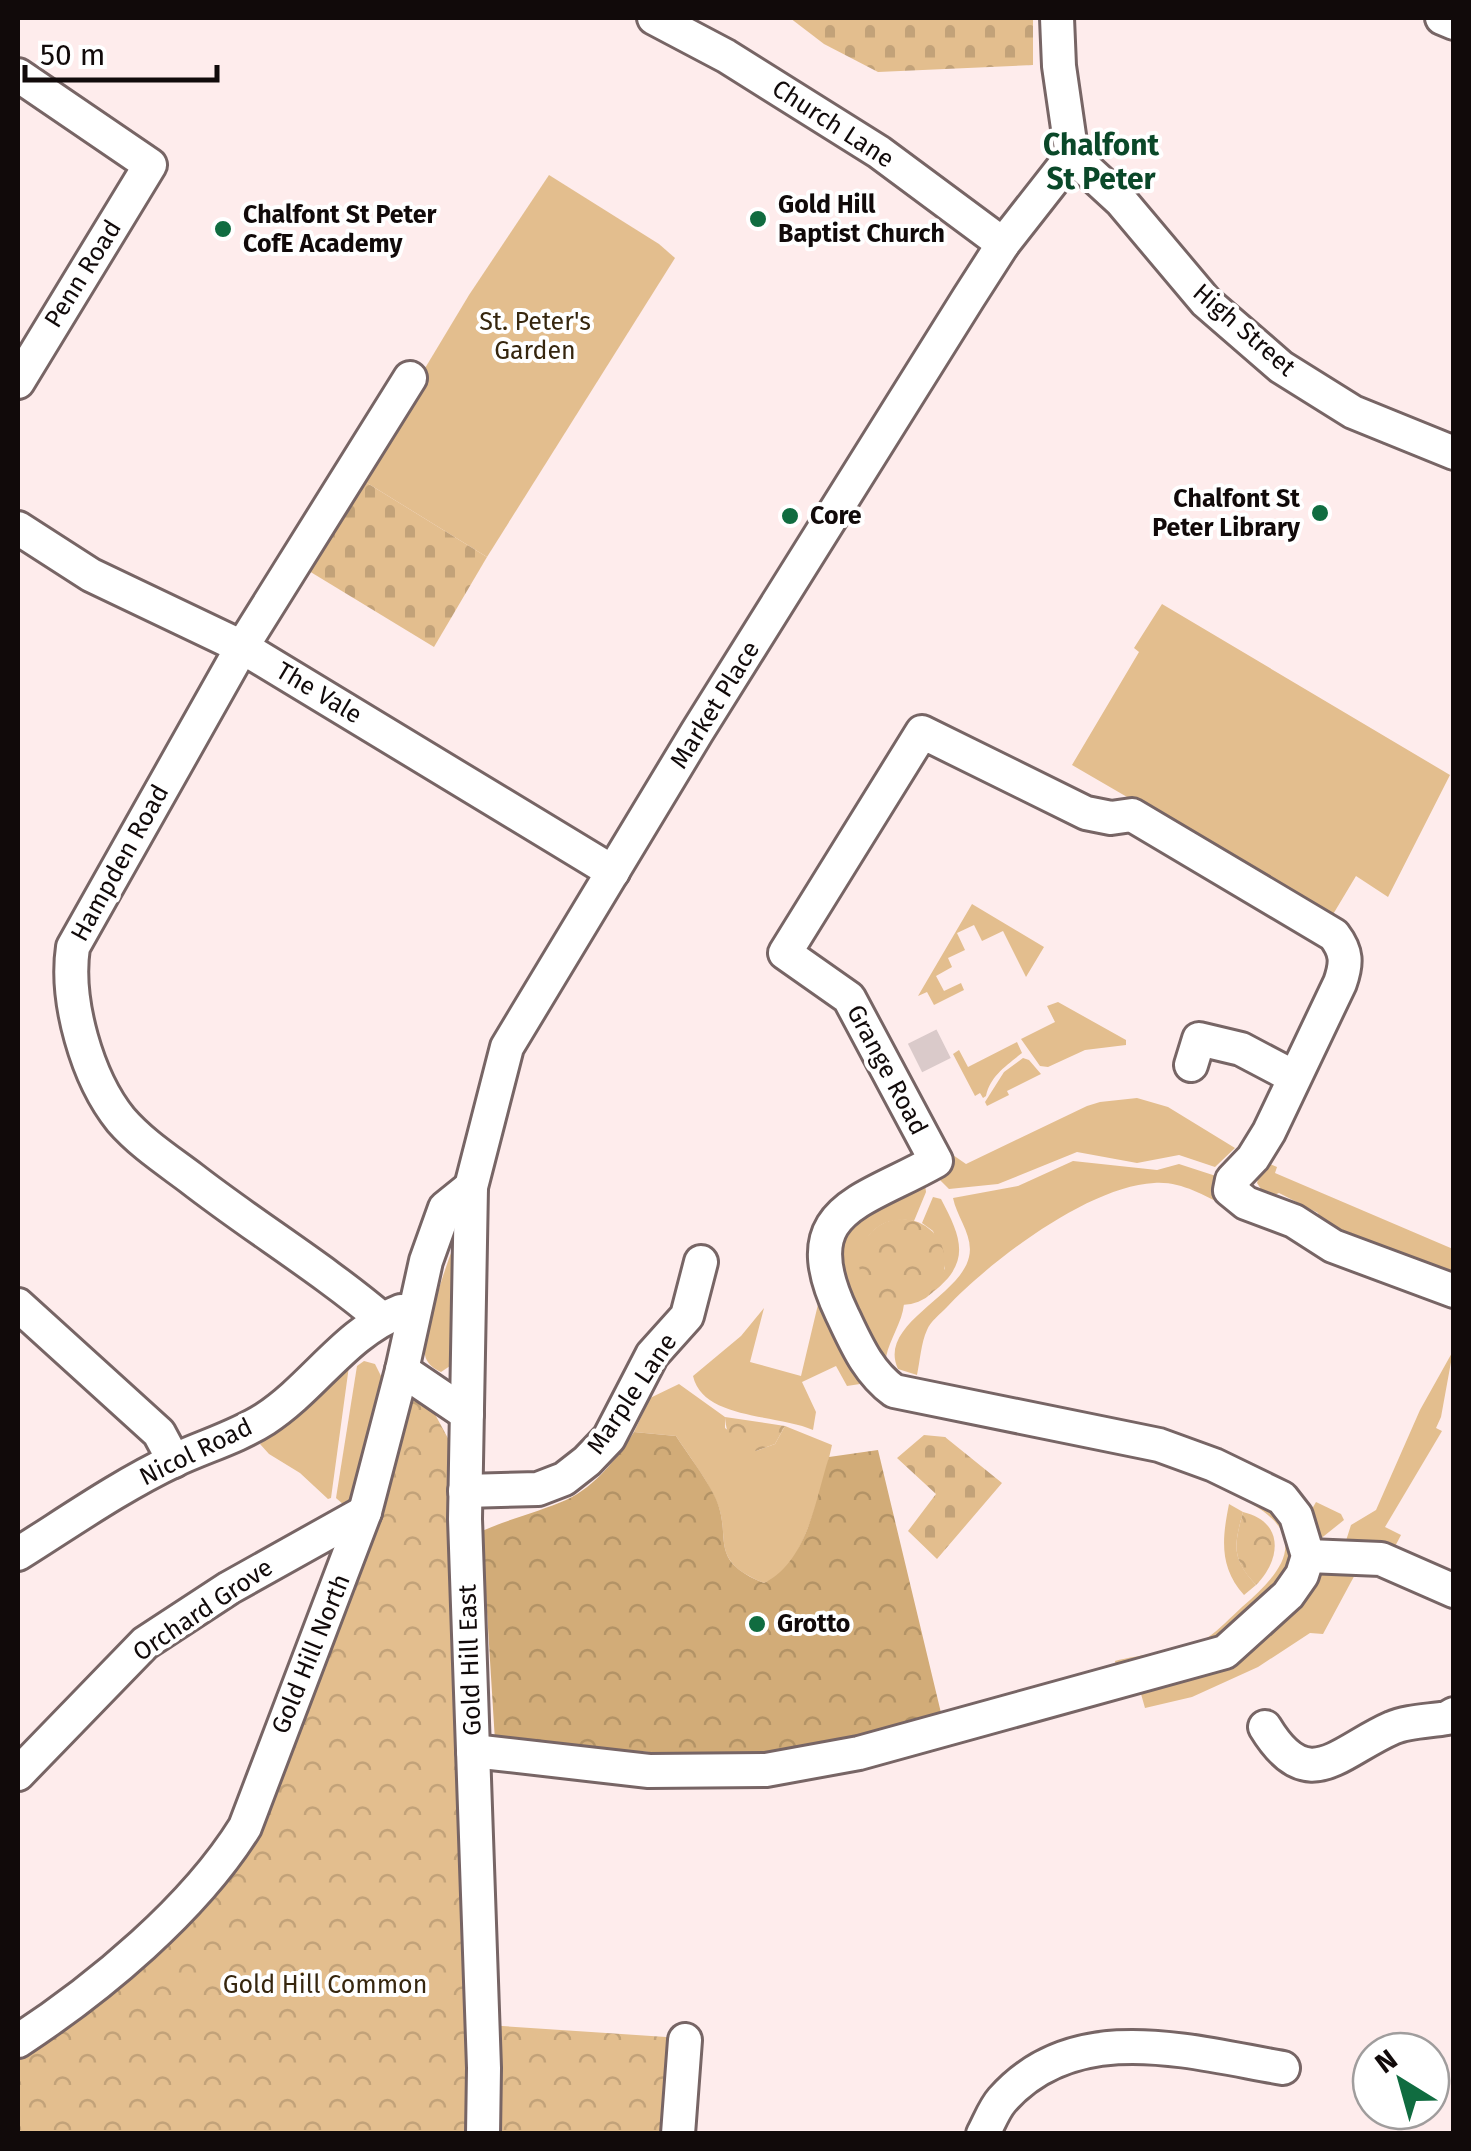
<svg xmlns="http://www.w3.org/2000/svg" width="1471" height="2151" font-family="'Fira Sans',sans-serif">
	<defs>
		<pattern id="forest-crowns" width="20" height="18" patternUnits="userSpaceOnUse" patternTransform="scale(2.5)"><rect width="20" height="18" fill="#d2ac78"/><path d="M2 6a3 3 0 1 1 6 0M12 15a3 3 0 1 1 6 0" fill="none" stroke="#b39366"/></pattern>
		<pattern id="cemetery-stones" width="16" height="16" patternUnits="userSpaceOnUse" patternTransform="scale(2.5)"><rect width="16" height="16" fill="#e3be8e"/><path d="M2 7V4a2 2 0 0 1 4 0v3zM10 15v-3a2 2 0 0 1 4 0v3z" fill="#c2a279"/></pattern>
		<pattern id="park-crowns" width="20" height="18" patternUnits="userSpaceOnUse" patternTransform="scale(2.5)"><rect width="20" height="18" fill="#e3be8e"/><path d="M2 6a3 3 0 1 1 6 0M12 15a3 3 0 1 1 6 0" fill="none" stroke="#c2a279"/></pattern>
	</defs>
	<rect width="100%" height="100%" fill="#feecec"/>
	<g fill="#e3be8e">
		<path d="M549 175 659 244 675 258 487 557 359 478 469 295Z"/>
		<path d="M1162 604 1450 775 1388 897 1356 876 1332 916 1072 765 1139 652 1134 648Z"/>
		<path d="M972 904 1044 947 1026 977 1003 931 982 941 974 925 957 933 965 950 948 958 952 967 936 976 944 991 961 983 964 990 934 1005 927 992 918 996Z"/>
		<path d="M1058 1002 1126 1040V1045L1085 1050 1048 1067 1040 1066 1021 1039 1055 1022 1047 1006Z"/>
		<path d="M1017 1042 1022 1053C1007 1065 990 1076 986 1096L983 1098 980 1093 975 1096 953 1054 959 1050 968 1067Z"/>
		<path d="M1023 1058 1029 1060 1041 1074 1007 1091 1009 1095 987 1106 985 1102 1004 1072Z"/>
		<path d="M1137 1098 1168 1107 1235 1148 1215 1167 1179 1155 1137 1163 1077 1152 998 1184 949 1189 935 1175 954 1164 953 1155 966 1164 1087 1106 1100 1102Z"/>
		<path d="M1073 1161 1157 1170 1179 1164 1219 1177 1214 1192 1226 1206C1202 1195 1181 1181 1154 1183 1089 1186 990 1261 947 1307 940 1314 930 1322 927 1330 921 1343 920 1361 917 1375L898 1369C877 1324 960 1297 969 1257 974 1236 957 1218 953 1198L1018 1186Z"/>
		<path d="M1263 1161 1277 1167 1275 1173 1453 1249V1282L1322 1226 1318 1213 1279 1193 1267 1198 1257 1183Z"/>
		<path d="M925 1184 926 1192 914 1221C852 1208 837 1298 904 1304 902 1323 890 1338 886 1357L879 1360C863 1322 818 1255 854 1220 867 1206 907 1193 925 1184Z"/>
		<path d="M933 1197 941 1199C961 1237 972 1262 933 1292L945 1268 933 1231 922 1223Z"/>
		<path d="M454 1245 450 1366 441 1372C434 1369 426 1363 425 1355 421 1338 447 1263 454 1245Z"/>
		<path d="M820 1296 860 1384 847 1386 836 1366 802 1382 816 1412 813 1430C778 1414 703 1420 693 1376L741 1336 764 1308 750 1362 801 1376Z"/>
		<path d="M1453 1351 1441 1417 1436 1428 1442 1431 1385 1527 1401 1535 1390 1556 1344 1547 1351 1525 1376 1510 1420 1410Z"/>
		<path d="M364 1361 375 1364 382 1378 354 1498 344 1505 336 1498 357 1366Z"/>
		<path d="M349 1366 331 1498 328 1499 300 1473 269 1454 260 1444 305 1410Z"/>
		<path d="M679 1384 725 1417V1428L756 1451 775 1444 785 1426 832 1445C824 1481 808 1544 784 1571 778 1577 771 1580 764 1583 704 1559 735 1536 714 1496 704 1475 689 1456 676 1436L634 1432 650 1398Z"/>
		<path d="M1263 1499 1287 1520 1293 1568 1222 1640 1166 1651 1160 1661 1117 1671 1115 1661C1138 1655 1189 1649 1207 1638 1219 1630 1231 1617 1242 1607 1280 1574 1312 1539 1252 1504Z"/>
		<path d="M1316 1502 1341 1514 1344 1520 1319 1540 1307 1518Z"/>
		<path d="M1229 1504 1243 1512C1234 1546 1231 1558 1256 1585L1244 1595C1219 1567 1222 1539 1229 1504Z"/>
		<path d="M1358 1569 1323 1634 1310 1633 1258 1667 1192 1697 1145 1708 1139 1687 1211 1670 1312 1573Z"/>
	</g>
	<path fill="url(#forest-crowns)" d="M634 1432 676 1436C689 1456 704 1475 714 1495 735 1536 704 1559 764 1583 808 1561 815 1500 829 1457L878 1450 942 1717 885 1737 749 1759 495 1741 482 1531C509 1519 541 1511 566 1500 596 1486 617 1458 634 1432Z"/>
	<g fill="url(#cemetery-stones)">
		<path d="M790 18H1033V65L878 72 824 44Z"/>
		<path d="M359 478 487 557 434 647 304 568Z"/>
		<path d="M924 1435 945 1437 1002 1483 937 1559 908 1531 936 1494 897 1458Z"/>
	</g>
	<g fill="url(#park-crowns)">
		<circle cx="902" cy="1262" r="43"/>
		<path d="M411 1396 430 1405 450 1442 472 2024 681 2038 674 2133H18V2054L220 1884Z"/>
		<path d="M725 1417 785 1426 775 1444 756 1451C736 1448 726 1438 725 1417Z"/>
		<path d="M1243 1512C1285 1522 1281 1560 1256 1585 1231 1559 1234 1545 1243 1512Z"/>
	</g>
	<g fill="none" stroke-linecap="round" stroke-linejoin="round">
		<path stroke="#dacaca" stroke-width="32" stroke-dasharray="32 16" stroke-linecap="butt" d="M915 1058 947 1042"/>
		<defs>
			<g id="minor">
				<path d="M654 18 726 56 879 152 1003 244"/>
				<path d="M1057 18 1059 66 1072 156 1121 201 1206 302 1281 367 1353 412 1454 453"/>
				<path d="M1442 18 1454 23"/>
				<path d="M18 75 150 165 18 382"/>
				<path d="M18 528 91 575 242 647 613 872"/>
				<path d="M1191 1065 1199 1039 1241 1049 1294 1077"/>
				<path d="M18 1305 159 1433 174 1461"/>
				<path d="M382 1319C322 1268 254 1227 191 1178 167 1160 141 1143 121 1120 87 1078 65 1001 73 947L242 647 410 378"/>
				<path d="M402 1370 467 1414"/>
				<path d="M465 1491 538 1489 564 1479 587 1461 609 1438 652 1355 687 1316 701 1262"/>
				<path d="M18 1554C69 1522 120 1486 175 1460 205 1446 237 1437 265 1419 314 1387 345 1333 401 1311"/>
				<path d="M1308 1556 1381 1559 1454 1591"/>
				<path d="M1265 1727C1308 1798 1339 1751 1392 1728 1407 1721 1430 1721 1447 1718L1454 1714"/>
				<path d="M473 1751 649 1771 766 1770 859 1753 1225 1652 1288 1595 1302 1575 1308 1556 1296 1516 1282 1498 1214 1465 1159 1445 894 1391C867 1371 856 1343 842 1314 792 1209 860 1204 936 1161L849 998 785 953 922 732 1086 813 1111 818 1132 815 1334 935C1347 952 1347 963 1340 983L1269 1132 1253 1158 1232 1180 1230 1190 1246 1203 1294 1221 1333 1246 1454 1291"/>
				<path d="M18 1774 145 1643 229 1588 365 1512"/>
				<path d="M18 2041C99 1988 194 1909 245 1827L365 1512 402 1370 426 1261 445 1208 471 1187"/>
				<path d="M483 2134 484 2068 465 1519 471 1187 507 1047 697 732 969 297 1003 244 1072 156"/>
				<path d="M678 2134 685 2040"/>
				<path d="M983 2134C989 2123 994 2109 1002 2100 1075 2017 1190 2052 1283 2068"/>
			</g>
		</defs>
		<use href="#minor" stroke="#776565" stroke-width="38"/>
		<use href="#minor" stroke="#fff" stroke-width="32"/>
	</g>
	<g fill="#106c40" stroke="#fff" stroke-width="4">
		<circle cx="758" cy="219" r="10"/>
		<circle cx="223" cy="229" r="10"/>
		<circle cx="1320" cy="513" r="10"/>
		<circle cx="790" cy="516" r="10"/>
		<circle cx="757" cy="1624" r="10"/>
	</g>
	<g text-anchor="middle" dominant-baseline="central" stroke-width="8" stroke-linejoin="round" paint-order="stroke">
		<g font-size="25" fill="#110a0a" stroke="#fff">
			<text transform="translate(833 124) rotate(33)">Church Lane</text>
			<text transform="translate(83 274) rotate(-58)">Penn Road</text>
			<text transform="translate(1244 330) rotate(41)">High Street</text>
			<text transform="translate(319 693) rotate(31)">The Vale</text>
			<text transform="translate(715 705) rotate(-58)">Market Place</text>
			<text transform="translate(120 863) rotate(-61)">Hampden Road</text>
			<text transform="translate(887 1070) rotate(62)">Grange Road</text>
			<text transform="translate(632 1394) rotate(-56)">Marple Lane</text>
			<text transform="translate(196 1452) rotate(-26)">Nicol Road</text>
			<text transform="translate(203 1610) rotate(-34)">Orchard Grove</text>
			<text transform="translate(311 1654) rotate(-68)">Gold Hill North</text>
			<text transform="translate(470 1660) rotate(-92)">Gold Hill East</text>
		</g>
		<g font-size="25" font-weight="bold" fill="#110a0a" stroke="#fff" text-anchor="start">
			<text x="778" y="205">Gold Hill<tspan x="778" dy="29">Baptist Church</tspan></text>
			<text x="243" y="215">Chalfont St Peter<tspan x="243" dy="29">CofE Academy</tspan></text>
			<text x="1300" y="499" text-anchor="end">Chalfont St<tspan x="1300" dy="29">Peter Library</tspan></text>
			<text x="810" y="516">Core</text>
			<text x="777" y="1624">Grotto</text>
		</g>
		<g font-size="25" fill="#36260e" stroke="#fff">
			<text x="535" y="322">St. Peter's<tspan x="535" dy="29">Garden</tspan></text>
			<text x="325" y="1985">Gold Hill Common</text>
		</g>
		<g font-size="30" font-weight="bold" fill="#0a4829" stroke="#fff">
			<text x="1101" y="145">Chalfont<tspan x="1101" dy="34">St Peter</tspan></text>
		</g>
	</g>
	<rect width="1471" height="2151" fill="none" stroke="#110a0a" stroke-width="40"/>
	<g transform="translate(1401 2081) rotate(323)"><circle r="48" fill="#ffffff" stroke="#a09d9d" stroke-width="2.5"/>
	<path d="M0-8L18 38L0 25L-18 38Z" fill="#106c40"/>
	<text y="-15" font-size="28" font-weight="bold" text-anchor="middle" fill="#110a0a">N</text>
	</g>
	<path d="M25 65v15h192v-15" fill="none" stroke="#110a0a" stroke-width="5"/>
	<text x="40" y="65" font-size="30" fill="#110a0a" stroke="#ffffff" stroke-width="8" paint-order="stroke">50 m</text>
</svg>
